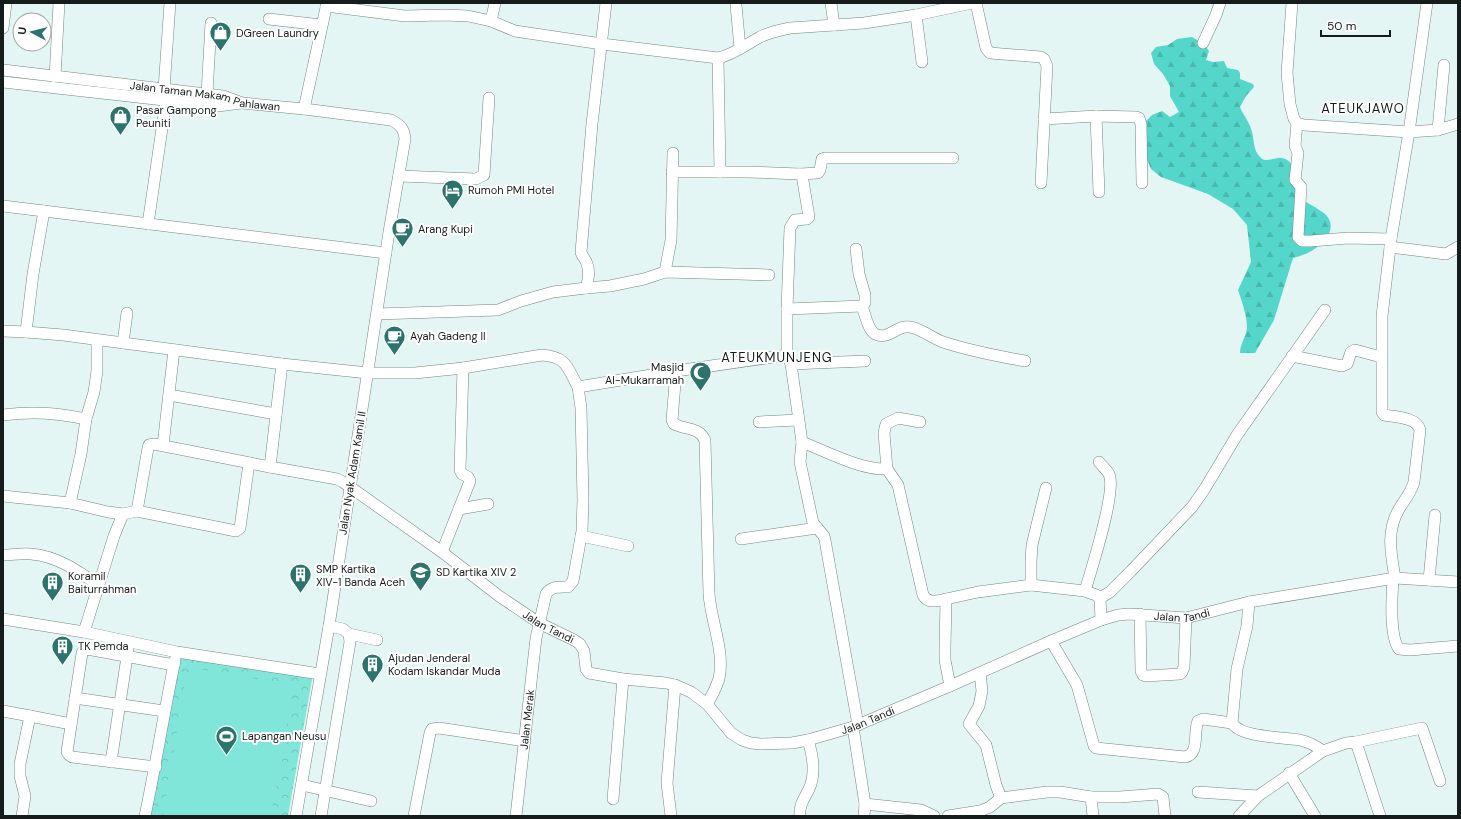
<svg xmlns="http://www.w3.org/2000/svg" width="1461" height="819" font-family="'DM Sans',sans-serif">
	<defs>
		<pattern id="forest-firs" width="22" height="20" patternUnits="userSpaceOnUse"><rect width="22" height="20" fill="#54d7ca"/><path d="M5 1l3.5 6h-7zM16 11l3.5 6h-7z" fill="#48b8ad"/></pattern>
		<pattern id="park-crowns" width="20" height="18" patternUnits="userSpaceOnUse"><rect width="20" height="18" fill="#80e6da"/><path d="M2 6a3 3 0 1 1 6 0M12 15a3 3 0 1 1 6 0" fill="none" stroke="#6ec5ba"/></pattern>
	</defs>
	<rect width="100%" height="100%" fill="#e4f6f3"/>
	<path fill="url(#forest-firs)" d="M1192 37 1204 44 1209 51 1206 60 1213 62 1224 61 1227 68 1238 70 1240 73V79L1253 84 1254 87 1246 96 1240 107C1243 115 1249 121 1251 129 1255 139 1252 150 1261 158 1264 161 1268 160 1273 159 1275 159 1279 157 1282 158 1297 160 1298 187 1300 198 1307 203 1321 210 1326 215 1338 228 1325 242 1313 250 1307 254 1300 256 1293 258L1274 320 1255 353H1240C1240 344 1246 337 1247 328 1247 315 1242 302 1238 290L1251 262 1247 225 1233 209 1208 194 1161 177 1151 169 1144 152 1145 122 1152 115 1162 111 1170 117 1179 112 1170 96V86L1163 74 1154 64 1151 53 1156 47 1168 45 1177 39Z"/>
	<path fill="url(#park-crowns)" d="M177 649 313 674 288 816H144Z"/>
	<path fill="#80e6da" d="M199 669 285 684 290 690 292 697 271 816H163L185 683 191 672Z"/>
	<g fill="none" stroke-linecap="round" stroke-linejoin="round">
		<defs>
			<g id="minor">
				<path d="M606 3 592 124 581 252C582 257 586 259 587 264 590 271 588 282 586 288L610 286 644 279 665 272 769 275"/>
				<path d="M831 3 834 25"/>
				<path d="M976 3 986 48 990 53 1041 57 1044 59 1047 66 1041 183"/>
				<path d="M1292 3 1287 73 1290 104 1294 119 1297 123 1304 125 1409 132 1438 130 1458 124"/>
				<path d="M736 5 740 48"/>
				<path d="M326 6 405 16 444 15 468 16 491 21 515 31 602 44 718 58C733 55 747 44 760 37 770 32 780 30 790 28L864 23 916 15 972 3"/>
				<path d="M916 15 922 62"/>
				<path d="M269 19 321 25"/>
				<path d="M491 21 495 3"/>
				<path d="M3 28 6 3"/>
				<path d="M1203 43 1216 15 1220 3"/>
				<path d="M718 58 720 172"/>
				<path id="s1" d="M3 70 223 96 242 103 304 109 391 120C401 125 404 129 405 139L389 232 329 626 296 816"/>
				<path d="M55 77 59 3"/>
				<path d="M3 82 218 106 241 103"/>
				<path d="M207 94 211 23"/>
				<path d="M304 109 327 3"/>
				<path d="M1096 116 1099 192"/>
				<path d="M1044 119 1096 116 1136 117 1139 118 1141 124 1142 183"/>
				<path d="M1297 123 1295 146 1298 153 1295 180 1301 187 1298 237 1302 241H1311L1348 238 1391 239"/>
				<path d="M1438 130 1444 65"/>
				<path d="M672 172H749L800 174 802 175 809 217 807 219 795 220 790 228 787 309"/>
				<path d="M800 174 818 173 820 170 822 159 825 158H953"/>
				<path d="M399 176 476 179 484 175 489 98"/>
				<path d="M3 206 386 253"/>
				<path d="M148 224 166 101 164 89 170 3"/>
				<path d="M1390 247 1446 254 1458 247"/>
				<path d="M856 249 859 274 865 295V303L862 306"/>
				<path d="M665 272 671 240 673 153"/>
				<path d="M862 306C865 314 868 330 875 334 888 341 898 324 910 327 922 329 932 338 943 342 970 351 997 356 1025 361"/>
				<path d="M377 314 498 310 521 301 553 292 586 288"/>
				<path d="M3 331 26 332 63 335 282 364 368 373H415L463 368 542 355C567 357 567 367 578 387L676 371 672 420 674 424C685 430 701 427 705 441L709 594C711 622 725 651 719 679 716 688 712 696 707 704"/>
				<path d="M26 332 33 274 44 211"/>
				<path d="M123 343 127 313"/>
				<path d="M787 355V309L862 306"/>
				<path d="M1292 356 1342 366 1347 364 1351 352 1355 350 1381 357"/>
				<path d="M791 364 865 361"/>
				<path d="M676 371 787 355 791 364 802 442 800 462 813 523 824 536 825 540 858 725"/>
				<path d="M169 395 276 414"/>
				<path d="M3 415C33 411 57 413 86 419"/>
				<path d="M759 422 798 420"/>
				<path d="M802 442C827 452 861 470 887 469L898 485 923 595C928 604 937 601 946 599"/>
				<path d="M163 445 174 350"/>
				<path d="M270 467 282 364"/>
				<path d="M887 469 884 433 886 424 898 418 920 422"/>
				<path d="M3 496 70 503 108 512 123 514 137 511 236 531 240 528 249 463"/>
				<path d="M70 503 81 454 86 419 94 392 97 371V340"/>
				<path d="M459 509 488 504"/>
				<path id="s2" d="M137 511 148 448 149 445 154 444 270 467 337 479 343 482 442 552 499 596 539 623 574 640 580 644 584 651 586 669 589 673 623 679 666 683 675 685 691 692 707 704 731 733 742 740 751 743 761 744 792 743 808 740 853 727 950 686 1051 641 1101 620 1118 615 1129 614 1186 618 1249 602 1395 578 1458 582"/>
				<path d="M581 536 628 546"/>
				<path d="M741 539 817 528"/>
				<path d="M442 552 470 481 468 477 462 474 460 470 463 368"/>
				<path d="M3 555C12 555 22 553 31 554 57 556 78 571 98 585"/>
				<path d="M1395 578C1391 554 1386 531 1399 509 1405 499 1411 493 1414 482L1420 430C1417 417 1395 417 1384 415L1382 412V316L1391 239 1409 132 1427 3"/>
				<path d="M1393 579C1392 595 1389 636 1399 649L1410 650 1458 646"/>
				<path d="M1429 580 1435 515"/>
				<path d="M1031 585V562L1032 545 1046 488"/>
				<path d="M1085 591C1091 570 1117 491 1109 474 1107 470 1102 466 1099 462"/>
				<path d="M1249 602 1247 626 1237 669 1232 723C1241 738 1284 737 1300 740 1309 742 1316 746 1323 751"/>
				<path d="M1140 614 1141 671 1143 675 1146 676 1180 674 1182 672 1184 667 1186 618"/>
				<path d="M3 619 84 632 177 652 320 674"/>
				<path d="M1101 620 1100 598 1110 592 1131 571 1192 507 1204 490 1237 435 1325 310"/>
				<path d="M84 632 114 536 123 514"/>
				<path d="M349 634 377 640"/>
				<path d="M1051 641 1077 685 1094 746 1096 748 1185 757C1200 754 1193 732 1198 721L1203 719 1232 723"/>
				<path d="M980 673 982 691 979 706 969 724 986 745 996 785 1001 798"/>
				<path d="M950 686 945 660V648L946 599 978 592 1031 585 1085 591 1096 595 1100 598"/>
				<path d="M75 698 164 711"/>
				<path d="M3 711 30 716 20 764V776L25 796 22 816"/>
				<path d="M30 716 71 724"/>
				<path d="M853 727 865 804 864 816"/>
				<path d="M1356 742 1422 728 1440 781"/>
				<path d="M111 762 128 650"/>
				<path d="M156 767 72 757 69 755 67 752 82 653 84 650 87 649 174 665"/>
				<path d="M1289 773 1315 816"/>
				<path d="M302 785 371 801"/>
				<path d="M1198 792 1258 796"/>
				<path d="M1091 797 1093 816"/>
				<path d="M613 799 623 679"/>
				<path d="M865 804 921 810 934 816"/>
				<path d="M145 816C156 764 164 712 175 660"/>
				<path d="M321 816 350 642 349 634 343 629 329 626"/>
				<path d="M414 816 430 733 432 729 439 728 525 741"/>
				<path id="s3" d="M516 816 536 638 546 594C551 586 559 587 568 587L573 581 582 531 583 500 581 408 578 387"/>
				<path d="M671 816 667 783 675 685"/>
				<path d="M800 816C799 805 804 799 809 789 816 774 813 756 808 740"/>
				<path d="M948 816 980 811 990 807 1001 798 1047 792H1060L1091 797H1120L1158 794 1163 797 1165 816"/>
				<path d="M1239 816 1258 796 1323 751 1346 743 1356 742 1380 816"/>
			</g>
		</defs>
		<use href="#minor" stroke="#758683" stroke-width="12"/>
		<use href="#minor" stroke="#fff" stroke-width="11"/>
	</g>
	<defs>
		<symbol id="shop-pin" viewBox="-11 -11 22 30"><path d="M0 17L-7.5 6A9.5 9.5 0 1 1 7.5 6Z" fill="#2b736b" stroke="#fff"/><path d="M-5-2.5h2.3a2.7 3.5 0 0 1 5.4 0H5L5.5 6h-11ZM-1.5-2.5h3a1.5 2.3 0 0 0-3 0Z" fill="#fff"/></symbol>
		<symbol id="hotel-pin" viewBox="-11 -11 22 30"><path d="M0 17L-7.5 6A9.5 9.5 0 1 1 7.5 6Z" fill="#2b736b" stroke="#fff"/><path d="M-6-4.5h1.5V1H6V5H4.5V3h-9V5H-6ZM-4 0a1.8 1.8 0 1 1 3.6 0ZM.5 0V-2.5h3Q6-2.5 6 0Z" fill="#fff"/></symbol>
		<symbol id="cafe-pin" viewBox="-11 -11 22 30"><path d="M0 17L-7.5 6A9.5 9.5 0 1 1 7.5 6Z" fill="#2b736b" stroke="#fff"/><path d="M-5.5-4.5H6V0H3Q3 3.5 0 3.5H-2.5Q-5.5 3.5-5.5 0ZM3-3.2v2h1.7v-2ZM-6 4.5H4V6H-6Z" fill="#fff"/></symbol>
		<symbol id="mosque-pin" viewBox="-11 -11 22 30"><path d="M0 17L-7.5 6A9.5 9.5 0 1 1 7.5 6Z" fill="#2b736b" stroke="#fff"/><path d="M3.5-4.9A6 6 0 1 0 3.5 4.9A5 5 0 1 1 3.5-4.9Z" fill="#fff"/></symbol>
		<symbol id="school-pin" viewBox="-11 -11 22 30"><path d="M0 17L-7.5 6A9.5 9.5 0 1 1 7.5 6Z" fill="#2b736b" stroke="#fff"/><path d="M0-5L7-2L0 1L-7-2ZM-4 1L0 2.5L4 1V4Q0 6-4 4Z" fill="#fff"/></symbol>
		<symbol id="building-pin" viewBox="-11 -11 22 30"><path d="M0 17L-7.5 6A9.5 9.5 0 1 1 7.5 6Z" fill="#2b736b" stroke="#fff"/><path d="M-4-6H4V6H1V3H-1V6H-4ZM-2.5-4.3h1.7v1.8h-1.7ZM.8-4.3h1.7v1.8H.8ZM-2.5-1h1.7V.8h-1.7ZM.8-1h1.7V.8H.8Z" fill="#fff"/></symbol>
		<symbol id="stadium-pin" viewBox="-11 -11 22 30"><path d="M0 17L-7.5 6A9.5 9.5 0 1 1 7.5 6Z" fill="#2b736b" stroke="#fff"/><path d="M0-5a6.5 5 0 1 0 0 10a6.5 5 0 1 0 0-10ZM-3.5-1.8h7v3.6h-7Z" fill="#fff"/></symbol>
	</defs>
	<g fill-rule="evenodd">
		<use href="#shop-pin" x="208" y="20" width="25" height="34"/>
		<use href="#shop-pin" x="108" y="104" width="25" height="34"/>
		<use href="#hotel-pin" x="440" y="178" width="25" height="34"/>
		<use href="#cafe-pin" x="390" y="216" width="25" height="34"/>
		<use href="#cafe-pin" x="382" y="324" width="25" height="34"/>
		<use href="#mosque-pin" x="688" y="360" width="25" height="34"/>
		<use href="#school-pin" x="408" y="560" width="25" height="34"/>
		<use href="#building-pin" x="288" y="562" width="25" height="34"/>
		<use href="#building-pin" x="40" y="570" width="25" height="34"/>
		<use href="#building-pin" x="50" y="634" width="25" height="34"/>
		<use href="#building-pin" x="360" y="652" width="25" height="34"/>
		<use href="#stadium-pin" x="214" y="724" width="25" height="34"/>
	</g>
	<g text-anchor="middle" dominant-baseline="central" stroke-width="4" stroke-linejoin="round" paint-order="stroke">
		<g font-size="11" fill="#161c1b" stroke="#fff" text-anchor="start">
			<text x="236" y="33">DGreen Laundry</text>
			<text x="136" y="110">Pasar Gampong<tspan x="136" dy="13">Peuniti</tspan></text>
			<text x="468" y="190">Rumoh PMI Hotel</text>
			<text x="418" y="229">Arang Kupi</text>
			<text x="410" y="336">Ayah Gadeng II</text>
			<text x="684" y="367" text-anchor="end">Masjid<tspan x="684" dy="13">Al-Mukarramah</tspan></text>
			<text x="316" y="569">SMP Kartika<tspan x="316" dy="13">XIV-1 Banda Aceh</tspan></text>
			<text x="436" y="572">SD Kartika XIV 2</text>
			<text x="68" y="576">Koramil<tspan x="68" dy="13">Baiturrahman</tspan></text>
			<text x="78" y="646">TK Pemda</text>
			<text x="388" y="658">Ajudan Jenderal<tspan x="388" dy="13">Kodam Iskandar Muda</tspan></text>
			<text x="242" y="736">Lapangan Neusu</text>
		</g>
		<g font-size="11" fill="#161c1b" stroke="#fff">
			<text stroke="none"><textPath href="#s1" startOffset="204">Jalan Taman Makam Pahlawan</textPath></text>
			<text transform="translate(352 473) rotate(-81)">Jalan Nyak Adam Kamil II</text>
			<text stroke="none"><textPath href="#s2" startOffset="1225">Jalan Tandi</textPath></text>
			<text stroke="none"><textPath href="#s2" startOffset="517">Jalan Tandi</textPath></text>
			<text stroke="none"><textPath href="#s3" startOffset="97">Jalan Merak</textPath></text>
			<text stroke="none"><textPath href="#s2" startOffset="889">Jalan Tandi</textPath></text>
		</g>
		<g font-size="13" letter-spacing="1" fill="#161c1b" stroke="#fff">
			<text x="1363" y="108">ATEUKJAWO</text>
			<text x="777" y="357">ATEUKMUNJENG</text>
		</g>
	</g>
	<rect width="1461" height="819" fill="none" stroke="#161c1b" stroke-width="8"/>
	<g transform="translate(32 32) rotate(277)"><circle r="19" fill="#ffffff" stroke="#a2a4a4"/>
	<path d="M0-3L7 15L0 10L-7 15Z" fill="#2b736b"/>
	<text y="-6" font-size="11" font-weight="bold" text-anchor="middle" fill="#161c1b">U</text>
	</g>
	<path d="M1321 30v6h69v-6" fill="none" stroke="#161c1b" stroke-width="2"/>
	<text x="1327" y="30" font-size="12" fill="#161c1b" stroke="#ffffff" stroke-width="3" paint-order="stroke">50 m</text>
</svg>
